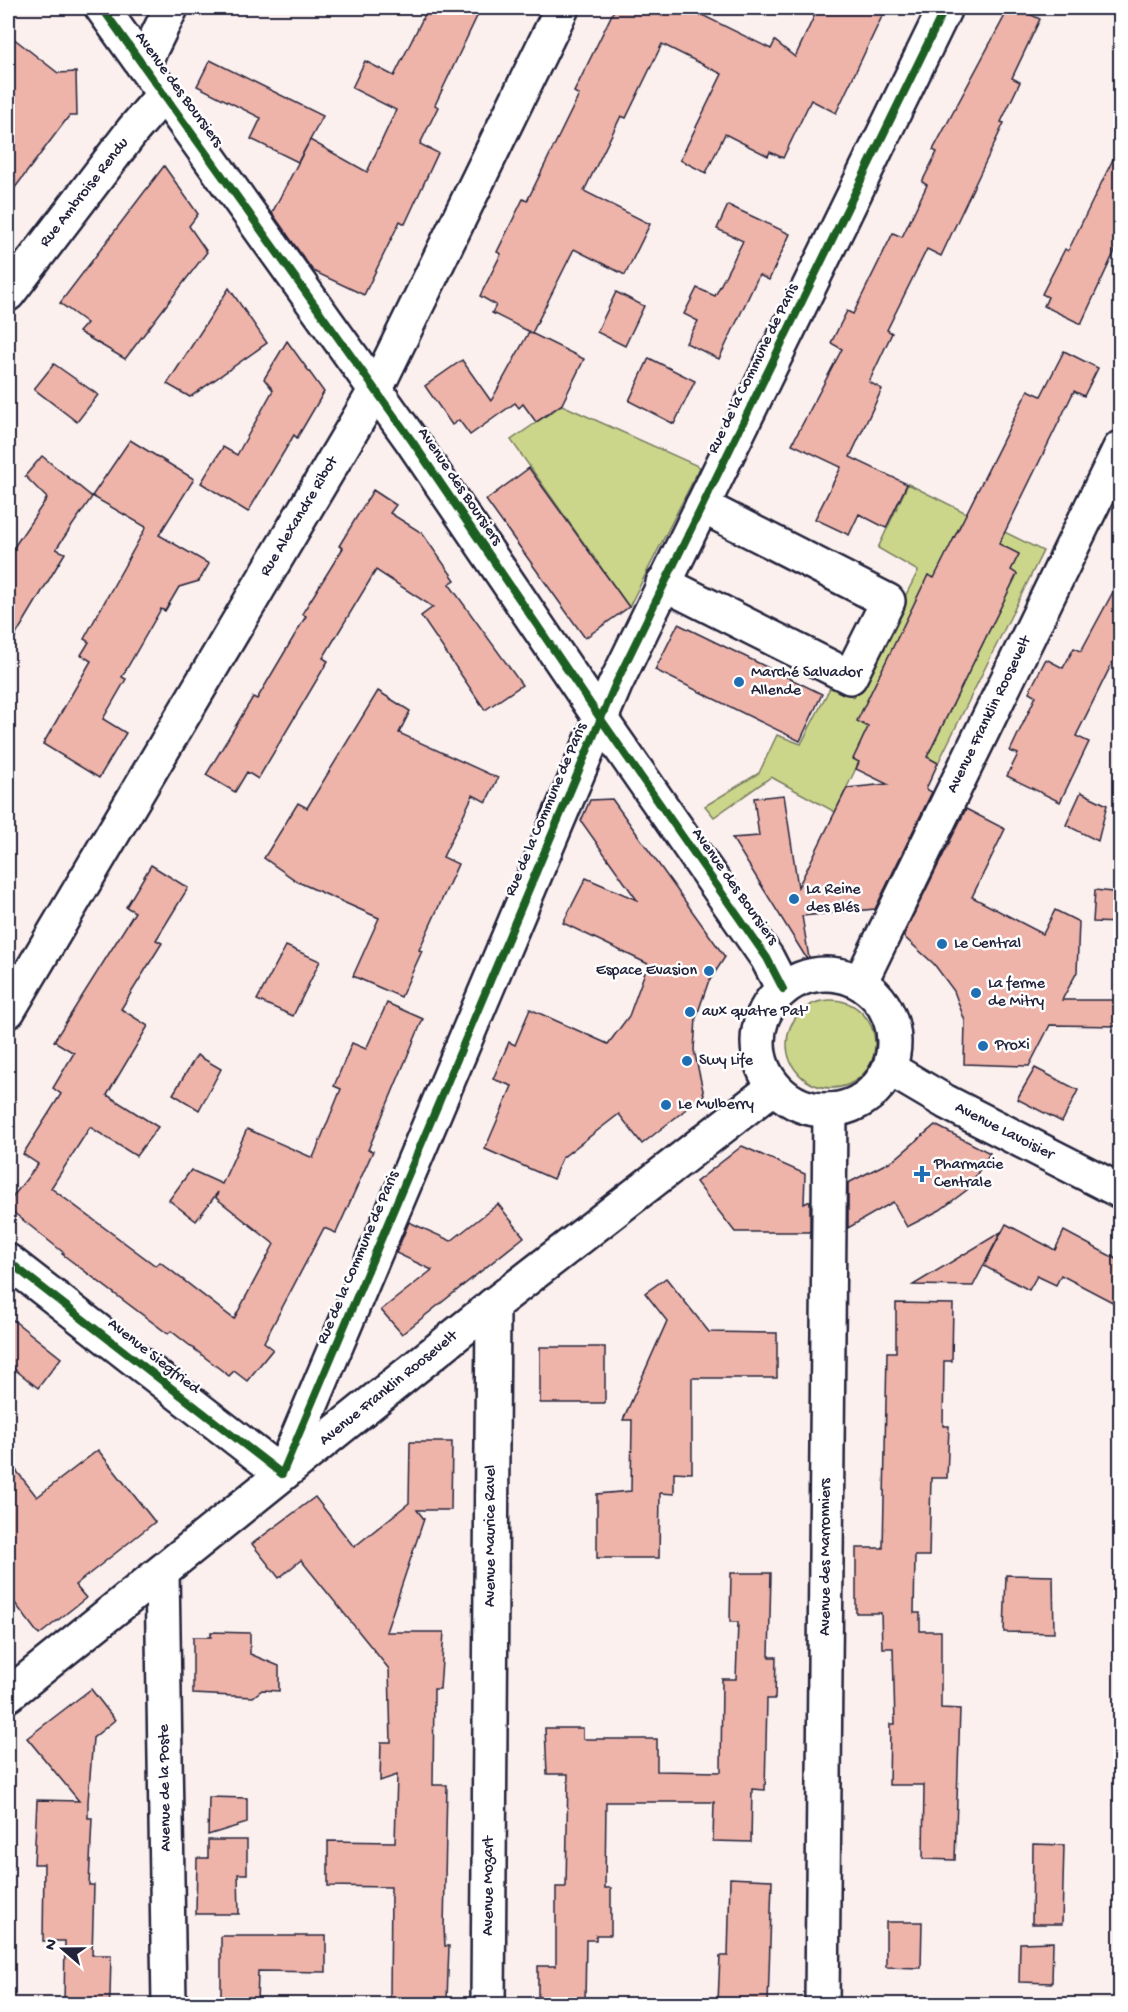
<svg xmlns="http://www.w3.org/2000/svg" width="1128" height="2012" font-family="'Gochi Hand',sans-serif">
	<rect width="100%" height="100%" fill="#fcf0ee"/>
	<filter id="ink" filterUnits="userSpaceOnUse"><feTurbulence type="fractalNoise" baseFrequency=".0167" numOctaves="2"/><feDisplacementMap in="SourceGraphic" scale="12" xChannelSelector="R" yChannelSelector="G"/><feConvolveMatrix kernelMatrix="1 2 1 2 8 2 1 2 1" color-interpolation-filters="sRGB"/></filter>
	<g filter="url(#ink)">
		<g fill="#ccd68a" stroke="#777c62" stroke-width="1.5">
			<path d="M562 405 700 467 629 607 511 440Z"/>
			<path d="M908 484 1043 551 938 763 927 757 1017 574 1011 570 1019 554 960 525 936 579 928 575 868 727 859 762 835 812 771 777 714 817 705 806 759 773 777 735 801 744 831 686 854 697 918 571 878 548Z"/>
			<circle cx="831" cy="1044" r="44"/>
		</g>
		<g fill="#eeb3a9" stroke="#22223b" stroke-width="1.5">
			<path d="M428 8H481L435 105 438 107 420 144 438 153 405 224 400 221 364 295 313 271 272 213 310 140 367 172 396 110 352 88 365 61 394 76Z"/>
			<path d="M615 8H688L771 49 775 41 795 57 818 8H886L836 113 811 100 783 158 770 152 768 156 725 134 706 173 680 160 722 74 662 44 626 118 621 116 584 191 650 224 625 275 574 249 532 333 492 313 496 305 480 296 501 254 497 252 523 199 527 201 579 95 574 92Z"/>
			<path d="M1009 8H1017L1040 19 1012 78 1020 82 1001 122 1004 123 941 256 927 249 887 330 892 333 869 382 882 389 850 457 907 484 886 528 859 514 849 535 815 519 841 467 792 444 842 349 831 343 847 311 853 314 893 233 902 237 927 185 922 182 937 152 933 150Z"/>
			<path d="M8 34 58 73 76 72 77 116H69L8 197Z"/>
			<path d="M210 60 323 116 298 162 251 139 261 118 197 86Z"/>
			<path d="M1120 145V240L1081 324 1044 306 1048 297 1042 294 1065 249 1068 251Z"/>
			<path d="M164 166 198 214 189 226 207 252 125 359 79 332 87 323 60 303Z"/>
			<path d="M728 205 790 234 769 280 759 275 719 359 686 343 698 321 684 314 697 288 715 296 743 241 717 229Z"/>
			<path d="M229 288 267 343 190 397 167 384Z"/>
			<path d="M616 292 644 306 625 346 597 332Z"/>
			<path d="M529 332 584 359 562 404 536 422 523 404 519 408 515 403 470 435 459 420 452 425 425 386 462 360 491 401Z"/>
			<path d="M287 341 324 392 297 438 294 435 248 512 201 483 223 447 237 455 273 390 264 379Z"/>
			<path d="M1064 351 1098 368 1084 396 1074 391 999 544 1019 554 1011 570 1017 574 927 757 938 763 926 789 932 792 875 909 802 916 810 964 732 838 759 836 754 798 784 795 798 887 847 788 887 784 856 769 859 762 853 759 868 727 857 721 928 575 934 578 1028 390 1041 396Z"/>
			<path d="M649 358 695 381 674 424 629 401Z"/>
			<path d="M54 364 98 395 77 422 34 389Z"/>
			<path d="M130 440 194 479 159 535 209 564 199 581 179 587 165 611 161 609 122 677 126 679 103 719 126 733 99 778 43 744 91 661 81 655 89 642 84 639 146 527 92 496Z"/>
			<path d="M42 456 92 497 56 549 65 553 8 648V556L47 498 25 476Z"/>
			<path d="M529 468 629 607 585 638 486 500Z"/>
			<path d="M373 490 396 505 390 513 422 533 455 580 449 584 522 685 485 710 421 616 433 607 376 570 323 658 328 661 258 779 247 772 235 792 206 775 253 697 257 699 306 616 302 614 343 548 339 546Z"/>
			<path d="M1120 579V647L1076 736 1089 742 1060 802 1007 776 1018 754 1010 751 1036 696 1029 692 1046 659 1063 668 1074 648 1081 651Z"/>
			<path d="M678 624 822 694 800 741 655 670Z"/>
			<path d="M378 691 410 711 399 733 498 778 486 802 473 795 443 857 458 864 419 950 422 951 401 997 353 976 379 918 298 882 264 858 298 803 307 808Z"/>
			<path d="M1081 792 1107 805 1098 841 1066 825Z"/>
			<path d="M612 799 725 957 708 983 696 1018 694 1050 704 1095 642 1144 619 1114 562 1158 553 1179 485 1149 512 1086 493 1079 509 1042 515 1045 530 1009 608 1044 629 1016 648 964 563 923 586 878 637 900 581 821 590 800Z"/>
			<path d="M966 809 1005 829 972 897 1043 934 1055 910 1079 922 1077 972 1062 1000H1120V1026L1050 1025 1029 1066 964 1064 965 1021 954 991 934 964 903 936Z"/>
			<path d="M151 865 188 888 156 940 162 943 121 1009 148 1026 107 1095 158 1127 136 1156 90 1127 51 1188 156 1266 160 1262 234 1319 274 1244 216 1198 218 1192 196 1221 169 1200 191 1170 222 1184 247 1129 313 1158 341 1089 334 1086 352 1043 366 1049 387 1003 423 1019 368 1150 373 1151 336 1233 324 1228 264 1342 273 1349 247 1381 234 1371 229 1376 171 1331 168 1334 62 1254 64 1253 8 1208V1203L38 1164 23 1154 61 1094 53 1088 74 1053 54 1041 135 912 126 907Z"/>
			<path d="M1095 890 1120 893V923L1093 922Z"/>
			<path d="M286 946 320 961 293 1016 257 1000Z"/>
			<path d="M197 1055 221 1069 199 1110 173 1094Z"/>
			<path d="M1035 1068 1078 1090 1062 1122 1017 1099Z"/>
			<path d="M935 1125 990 1153 967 1190 940 1210 907 1227 893 1202 848 1228V1183L895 1159Z"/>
			<path d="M742 1146 805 1174 804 1204 810 1201V1232H735L696 1182Z"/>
			<path d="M498 1204 524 1237 402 1334 381 1310 432 1270 396 1253 409 1222 451 1241Z"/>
			<path d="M1006 1224 1055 1250 1064 1231 1120 1261V1306L1061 1275 1056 1285 1037 1276 1029 1290 984 1266Z"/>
			<path d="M1001 1232 973 1286 913 1285Z"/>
			<path d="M666 1278 709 1332 777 1333V1378H692V1473L674 1472V1494L660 1493 659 1558H597V1494L631 1491 632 1420H623L667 1321 645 1293Z"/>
			<path d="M896 1303 953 1304 952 1361H944L943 1426H949L947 1478H931L929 1556H915L914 1613H920V1631H941V1708L960 1709 955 1860 923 1859 924 1785H889L890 1724H895L893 1648H882L881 1613H856V1548H883L887 1352H896Z"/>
			<path d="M8 1316 61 1358 38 1388 8 1364Z"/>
			<rect x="540" y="1347" width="65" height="56"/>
			<path d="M410 1442H452L451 1510H417L424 1519 386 1632H444L440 1689H434L433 1785H447L444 1928 445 1946H449L447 1999 390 1998 391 1887 328 1886V1841L395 1842 397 1775 380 1781 381 1742H391L389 1669 301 1560 279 1578 252 1544 315 1497 354 1547 409 1503Z"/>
			<path d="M98 1450 155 1522 75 1585 86 1598 39 1635 8 1594V1460L37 1497Z"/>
			<path d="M731 1573H771L769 1657H776L775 1699H767L765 1790 752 1789 751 1842 713 1841 714 1802H606L605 1888H611V1935H596V1940H586L585 2004 538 2003V1966H556V1887H566L568 1774H547L545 1728H583V1739H657V1771L721 1772 722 1679H736L738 1622H730Z"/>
			<path d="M1006 1575 1053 1576 1054 1633 1004 1632Z"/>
			<path d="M211 1632 250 1633V1654L279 1666V1691L262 1690 253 1697 193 1694V1637H211Z"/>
			<path d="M91 1689 115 1720 93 1738 88 1802V1818H92L89 1885H94L92 1955H111L110 1996 109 2004H64L65 1941H43L44 1864H34L37 1800 79 1801 27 1738Z"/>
			<path d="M209 1797 247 1798V1823L208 1835Z"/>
			<path d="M208 1840H247V1874H238L239 1914H196L197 1858H208Z"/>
			<path d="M1033 1844 1064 1845 1062 1924H1032Z"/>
			<path d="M730 1878 772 1880 768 2004 718 2002 720 1956H728Z"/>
			<path d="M886 1922H922L921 1968 886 1967Z"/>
			<path d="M221 1936H326V1972L258 1971 257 2004H221Z"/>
			<path d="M1053 1942 1052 1983 1019 1982 1020 1943Z"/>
		</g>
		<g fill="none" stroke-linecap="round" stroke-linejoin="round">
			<defs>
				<g id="minor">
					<path d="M102 8 412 441 600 718 767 958 783 989"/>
					<path d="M143 65 171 8"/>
					<path d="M8 294 133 130 164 94"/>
					<path d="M663 583 850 677 888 601 702 506"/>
					<circle cx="826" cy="1042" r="68"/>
					<path d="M860 983 1120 448"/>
					<path d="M8 1011 375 391 562 8"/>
					<path d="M890 1069 946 1102 1120 1191"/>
					<path d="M8 1261 282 1474 615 685 945 8"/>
					<path d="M162 1572 169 2004"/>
					<path d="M8 1695 493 1305 774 1087"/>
					<path d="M488 2004 493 1305"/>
					<path d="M822 2004 830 1110"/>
				</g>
			</defs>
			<use href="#minor" stroke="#22223b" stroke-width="38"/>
			<use href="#minor" stroke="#fff" stroke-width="33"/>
			<defs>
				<g id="cycleway">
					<path d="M102 8 412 441 600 718 767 958 783 989"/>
					<path d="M8 1261 282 1474 615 685 945 8"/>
				</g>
			</defs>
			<use href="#cycleway" stroke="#fff" stroke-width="11"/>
			<use href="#cycleway" stroke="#1b5e20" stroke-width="8"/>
		</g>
	</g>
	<g fill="#1f6fb2" stroke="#fff" stroke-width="2">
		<circle cx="739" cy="682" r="6"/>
		<circle cx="794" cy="899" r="6"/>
		<circle cx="942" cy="944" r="6"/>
		<circle cx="709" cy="971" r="6"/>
		<circle cx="976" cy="993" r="6"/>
		<circle cx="690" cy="1012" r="6"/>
		<circle cx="983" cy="1046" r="6"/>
		<circle cx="687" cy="1061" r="6"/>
		<circle cx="666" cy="1105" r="6"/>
		<path d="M919 1165h6v6h6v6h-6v6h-6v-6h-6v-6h6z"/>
	</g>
	<g text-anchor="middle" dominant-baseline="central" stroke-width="5" stroke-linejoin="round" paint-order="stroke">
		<g font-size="16" fill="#22223b" stroke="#fff">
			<text transform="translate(178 90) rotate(54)">Avenue des Boursiers</text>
			<text transform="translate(85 193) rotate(-52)">Rue Ambroise Rendu</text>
			<text transform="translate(754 369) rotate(-64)">Rue de la Commune de Paris</text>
			<text transform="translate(459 487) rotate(56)">Avenue des Boursiers</text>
			<text transform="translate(300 517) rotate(-59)">Rue Alexandre Ribot</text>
			<text transform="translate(990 715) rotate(-64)">Avenue Franklin Roosevelt</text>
			<text transform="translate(547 810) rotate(-67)">Rue de la Commune de Paris</text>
			<text transform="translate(734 887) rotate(55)">Avenue des Boursiers</text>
			<text transform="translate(1004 1132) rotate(27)">Avenue Lavoisier</text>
			<text transform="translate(359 1258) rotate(-67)">Rue de la Commune de Paris</text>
			<text transform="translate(153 1357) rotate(38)">Avenue Siegfried</text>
			<text transform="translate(389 1389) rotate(-39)">Avenue Franklin Roosevelt</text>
			<text transform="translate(491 1536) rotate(-90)">Avenue Maurice Ravel</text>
			<text transform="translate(826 1557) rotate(-90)">Avenue des Marronniers</text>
			<text transform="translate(166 1788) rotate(-91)">Avenue de la Poste</text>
			<text transform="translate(489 1886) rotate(-90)">Avenue Mozart</text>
		</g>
		<g font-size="16" fill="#22223b" stroke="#fff" text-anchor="start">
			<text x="751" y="673">Marché Salvador<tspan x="751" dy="18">Allende</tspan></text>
			<text x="806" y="890">La Reine<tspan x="806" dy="18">des Blés</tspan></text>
			<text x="954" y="944">Le Central</text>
			<text x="697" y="971" text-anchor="end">Espace Evasion</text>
			<text x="988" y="984">La ferme<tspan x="988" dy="18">de Mitry</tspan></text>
			<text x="702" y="1012">aux quatre Pat'</text>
			<text x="995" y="1046">Proxi</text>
			<text x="699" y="1061">Swy Life</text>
			<text x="678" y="1105">Le Mulberry</text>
			<text x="934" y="1165">Pharmacie<tspan x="934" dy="18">Centrale</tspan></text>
		</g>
	</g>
	<rect width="1128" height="2012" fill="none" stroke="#fff" stroke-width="30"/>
	<rect x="15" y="15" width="1098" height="1982" fill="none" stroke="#22223b" stroke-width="2" filter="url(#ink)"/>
	<g transform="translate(63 1949) rotate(290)" stroke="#ffffff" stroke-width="4.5" paint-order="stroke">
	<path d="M0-4.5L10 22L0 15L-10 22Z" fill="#22223b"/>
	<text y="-9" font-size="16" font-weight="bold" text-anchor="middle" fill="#22223b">N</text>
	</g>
</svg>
